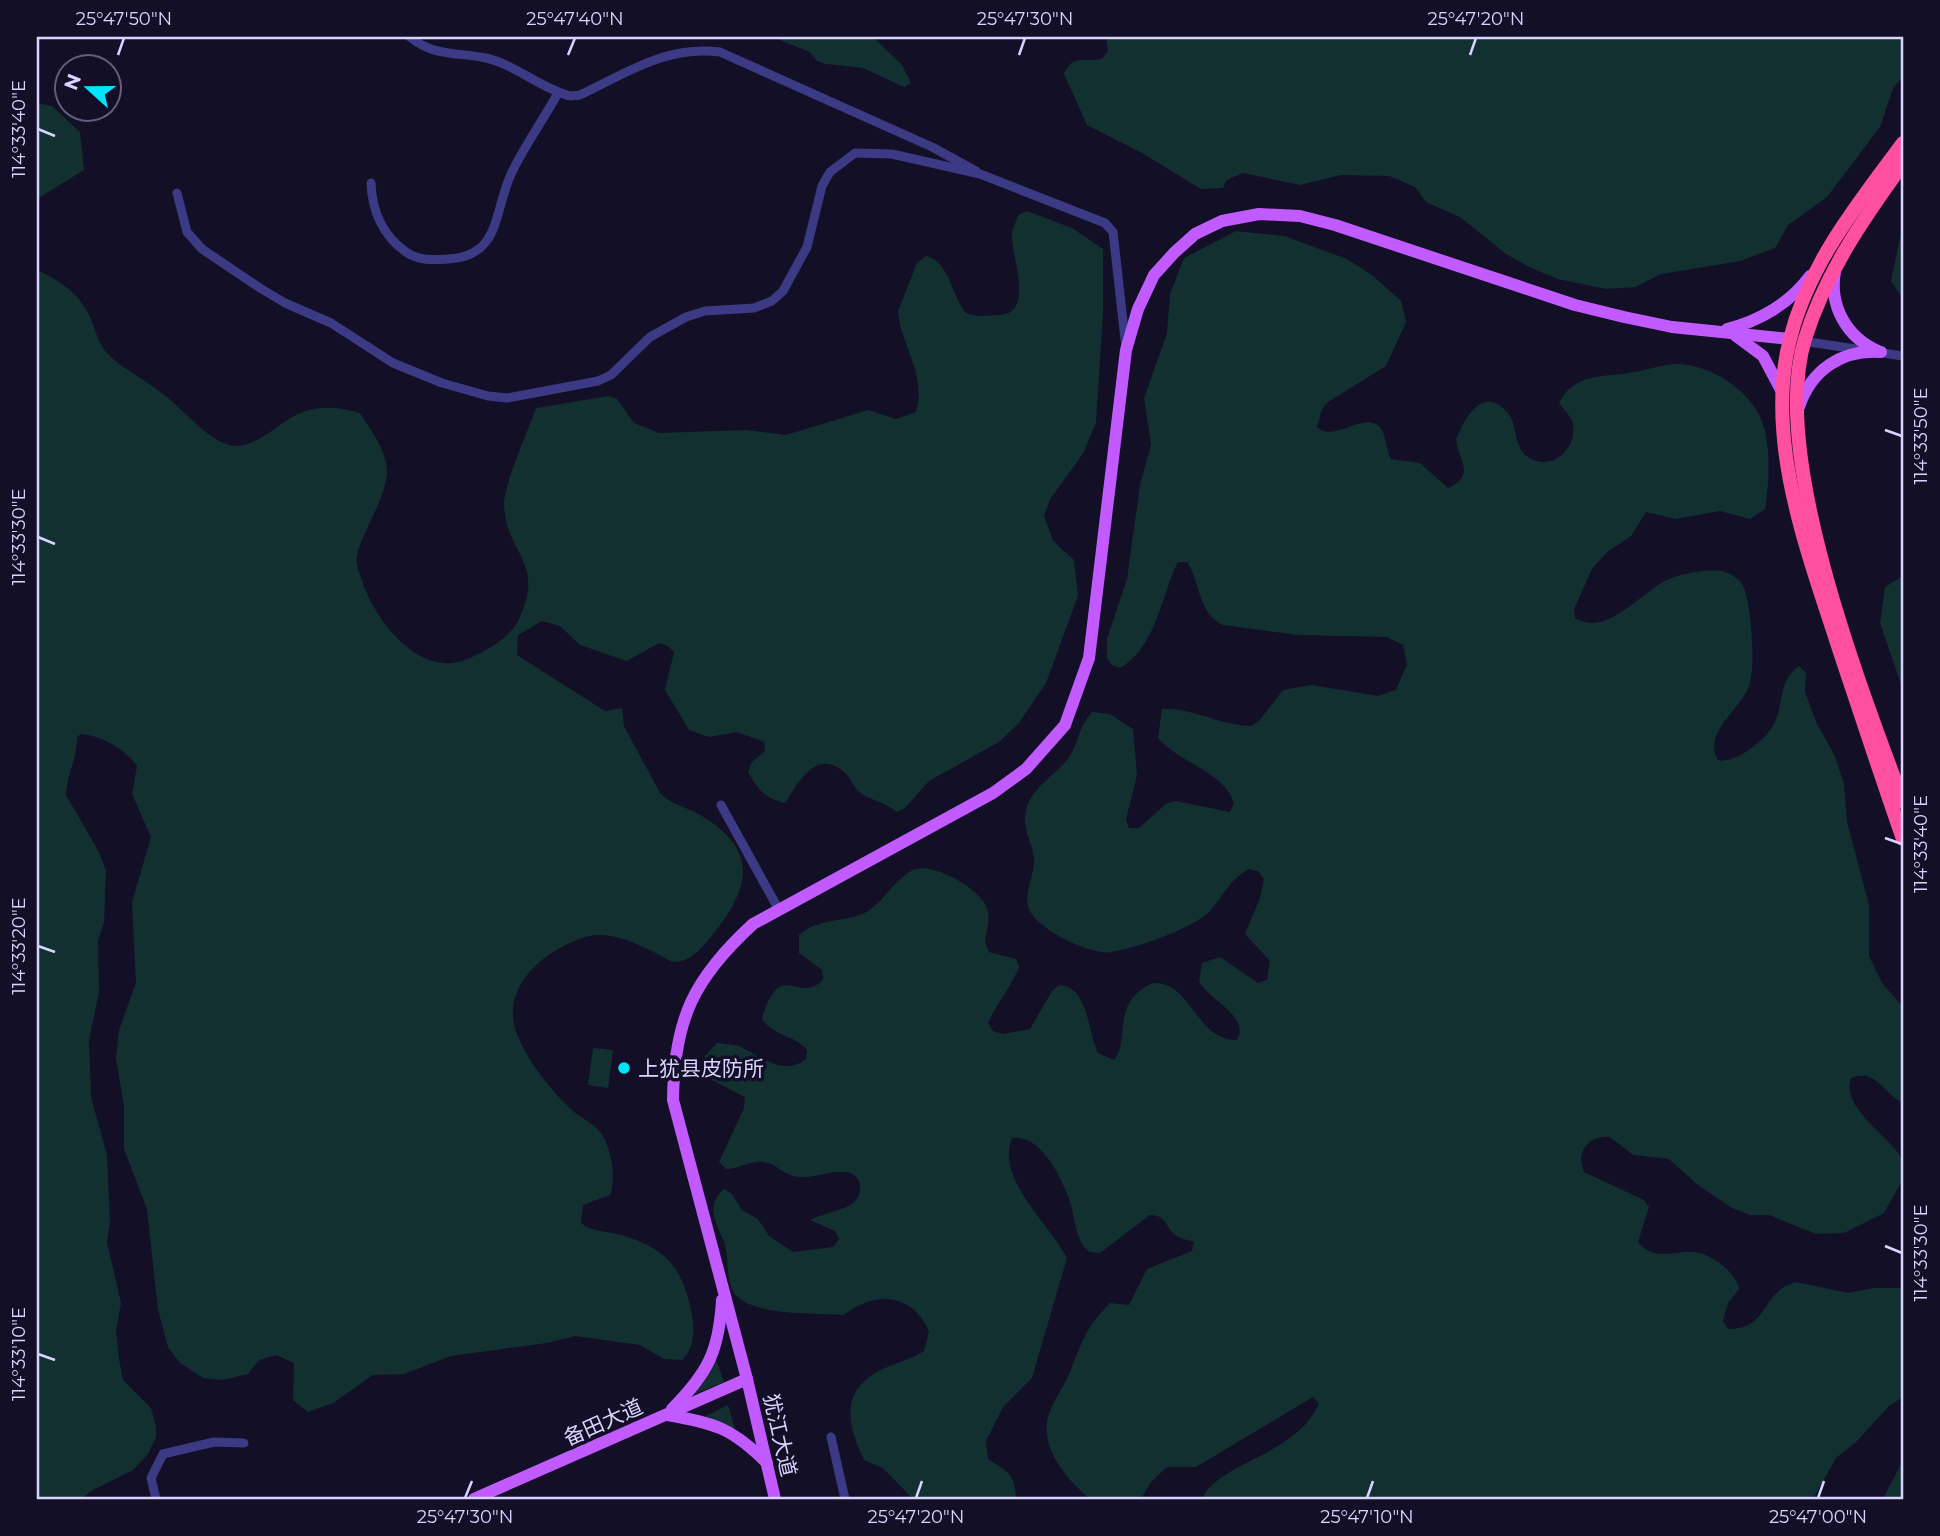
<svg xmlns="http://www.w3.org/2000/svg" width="1940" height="1536" font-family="Montserrat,'Noto Sans SC',sans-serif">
	<rect width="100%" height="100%" fill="#130f26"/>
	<g fill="#12302f">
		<path d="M772 37H873L902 65 911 83 904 87 863 68 826 64 817 61 810 52Z"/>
		<path d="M1106 37H1903V77L1893 88 1880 127 1827 197 1788 225 1775 248 1740 261 1661 274 1636 287 1606 289 1558 279 1531 268 1506 254 1460 217 1426 202 1415 187 1389 176 1341 175 1300 185 1243 173 1227 180 1223 188 1201 189 1142 153 1087 125 1064 74C1072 54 1085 62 1102 59L1108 51Z"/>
		<path d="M37 103 52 106 80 132 84 170 37 199Z"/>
		<path d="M1027 211 1072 228 1103 249V312L1096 422 1084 452 1051 498 1044 515 1053 541 1074 560 1078 596 1046 683 1019 723 999 742 929 781 905 808 897 812C884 802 868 799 859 792 854 787 851 779 846 774 817 746 799 782 785 803 765 798 758 790 748 772L751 763 765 751 764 742 737 732 709 737 689 730 665 690 674 652 668 646 659 643 627 661 580 645 560 626 542 621 518 635 517 655 605 711 622 708 624 726 660 793C671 805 688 807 702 816 754 848 753 881 718 928 706 943 693 962 673 962 647 949 611 927 582 938 550 949 510 978 513 1017 515 1047 551 1091 572 1110 584 1121 596 1123 604 1138 612 1155 616 1177 610 1195L583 1205 581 1223C591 1231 604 1231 617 1234 665 1247 683 1266 692 1315 695 1330 694 1350 682 1360L664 1359 640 1345 575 1336 547 1343 451 1356 404 1374 373 1375 333 1403 308 1412 293 1400 294 1363 276 1355 259 1360 248 1374 222 1380 203 1378 180 1363 168 1347 158 1310 147 1209 124 1149V1106L116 1058 119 1030 136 983 132 902 151 837 132 794 137 766C125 749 102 736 81 734L77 737C77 759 67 774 66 795L99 852 106 871 104 922 98 941 99 992 89 1040 91 1097 107 1155 110 1222 107 1242 121 1303 116 1331 119 1359 123 1380 151 1408 156 1427V1437L148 1454 133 1470 91 1491 83 1498 37 1499V270C61 281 80 294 91 319 95 330 99 344 107 353 122 369 146 380 163 394 183 409 203 435 226 444 252 454 277 423 298 414 318 405 340 407 360 413 370 429 387 451 387 471 386 500 363 528 357 556 355 564 360 573 362 581 376 622 421 681 470 658 488 650 511 637 519 619 546 561 506 556 504 504 504 485 528 430 536 408L608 396 617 399 634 423 659 433 746 430 786 435 868 410 896 419 916 412C927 374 901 347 898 311L917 263 926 256C950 262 951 295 966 313 976 317 987 316 998 315 1036 315 1011 256 1012 236 1012 229 1016 222 1018 215Z"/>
		<path d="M1903 224V299L1891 281Z"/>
		<path d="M1236 231 1284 236 1347 259 1372 275 1401 301 1406 322 1386 366 1328 402 1322 409 1317 427C1335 445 1369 405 1383 432 1386 439 1387 451 1391 459L1420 463 1448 488C1476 476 1459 461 1456 440 1464 418 1483 384 1508 413 1518 425 1513 447 1528 457 1551 472 1576 451 1573 425 1572 416 1564 411 1559 403 1573 374 1601 377 1628 373 1643 371 1660 365 1675 364 1714 364 1759 395 1766 435 1770 458 1769 486 1765 509L1750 519 1720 511 1675 519 1646 512 1631 536 1606 553 1592 569 1574 609 1575 618C1605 637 1638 596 1663 582 1677 574 1705 569 1721 571 1726 571 1736 577 1740 581 1752 594 1756 669 1749 686 1741 709 1702 733 1718 760 1734 765 1767 739 1774 724 1784 705 1778 680 1799 666L1806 673 1805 692 1816 722 1835 756 1844 784 1847 822 1869 905V956L1882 983 1903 1007V1103C1884 1094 1875 1067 1851 1078 1841 1106 1884 1133 1899 1154L1903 1162 1902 1181 1884 1213 1844 1233 1816 1234 1769 1215H1750L1732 1208 1698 1185 1669 1159 1633 1155 1610 1137C1589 1135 1575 1152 1584 1172L1644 1200 1649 1207 1638 1242C1657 1265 1677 1247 1700 1253 1716 1258 1736 1273 1739 1289L1728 1303 1723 1321 1728 1329C1762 1329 1761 1306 1780 1290 1784 1286 1791 1284 1796 1282L1848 1293 1874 1288H1903V1397L1889 1406 1857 1441 1836 1458 1813 1499H1202C1218 1462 1294 1457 1319 1404L1313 1397 1196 1467H1167L1151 1482 1141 1499H1090C1068 1480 1043 1453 1047 1421 1050 1404 1063 1389 1070 1372 1082 1342 1086 1327 1110 1303L1129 1305 1147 1269 1192 1251 1194 1242C1189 1240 1181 1239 1177 1236 1164 1228 1169 1216 1150 1215L1100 1253C1094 1252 1089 1253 1085 1248 1075 1236 1074 1211 1068 1196 1059 1174 1040 1134 1012 1138 996 1180 1049 1223 1067 1258L1032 1378 1003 1407 986 1441 988 1459C1008 1472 1015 1473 1016 1499H913L883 1468 864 1460C848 1426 839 1392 879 1371 894 1363 910 1360 924 1351L929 1332C913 1292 873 1291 844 1315 817 1313 743 1317 732 1289 725 1273 730 1254 722 1237 714 1219 707 1204 724 1189L732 1194 742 1210 758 1219 769 1236 793 1252 833 1247 839 1239 835 1231 810 1220C823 1213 845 1211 855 1201 865 1191 860 1173 846 1172 830 1170 813 1179 797 1177 784 1175 776 1163 763 1162 750 1160 739 1169 726 1169L719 1162 744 1108 745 1097 702 1075 704 1057 717 1043C724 1044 732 1044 739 1046 760 1056 783 1077 806 1059L807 1050C795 1035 773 1036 762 1019 780 955 800 1007 823 979L822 970 799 953V935C817 919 839 922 860 915 882 907 892 880 913 870 931 861 979 888 986 906 992 920 986 929 985 942L989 952 1016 959 1019 967C1011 987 997 1003 988 1023L993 1031 1003 1034 1030 1029 1052 991 1059 985C1089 987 1087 1030 1098 1053L1114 1060C1129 1042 1114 1015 1138 992 1144 988 1150 982 1157 983 1191 985 1198 1041 1237 1040 1250 1016 1210 1001 1199 982L1202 963 1220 957 1258 983 1267 980 1270 961 1245 934 1260 898 1264 879 1258 871 1249 869C1229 880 1224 895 1210 911 1194 928 1136 948 1112 952 1091 956 1033 928 1028 906 1024 892 1035 874 1034 859 1033 845 1024 832 1025 817 1028 786 1056 778 1071 754 1079 740 1080 724 1092 712L1110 714 1133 729 1137 775 1126 819 1129 828H1139L1167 803 1176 801 1230 812 1234 803C1225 772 1179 763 1158 738L1162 709C1191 707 1221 726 1251 726L1259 721 1283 690 1311 685 1378 696 1396 690 1407 664 1403 645 1387 637 1297 635 1223 625C1197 612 1201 583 1187 562H1178L1174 570C1161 603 1153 649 1120 668L1112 665 1107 658V639L1127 579 1140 485 1151 445 1144 398 1167 333 1170 294 1184 258Z"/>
		<path d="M1903 576V690L1880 623 1885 587Z"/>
		<path d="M593 1048 613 1050 608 1088 588 1085Z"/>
		<path d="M715 1357 724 1382 694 1394Z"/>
		<path d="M728 1405 735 1429 702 1418Z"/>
		<path d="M1903 1460V1499H1883Z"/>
	</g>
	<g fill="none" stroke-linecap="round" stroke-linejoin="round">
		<g stroke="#3d3a85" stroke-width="9">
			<path d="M410 37C434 57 458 52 486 58 516 65 540 88 570 96L580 95C627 73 666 45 720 52L932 147 976 171"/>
			<path d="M371 183C372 211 383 236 406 252 419 261 433 260 448 259 502 256 493 211 512 172 525 145 543 120 558 93"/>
			<path d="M177 193 187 232 202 249 260 288 285 303 331 323 393 363 442 383 488 396 507 398 598 381 611 375 650 337 686 317 705 311 754 308 772 301 783 291 807 247 822 186 830 172 855 153 892 154 980 174 1105 223 1113 232 1126 348"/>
			<path d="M1802 341 1903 356"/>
			<path d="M721 805 779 910"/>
			<path d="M831 1437 845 1499"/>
			<path d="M156 1499 151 1478 163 1454 214 1442 244 1443"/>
		</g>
		<g stroke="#c25bff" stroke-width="12">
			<path d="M1835 272C1829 305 1846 337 1878 351"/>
			<path d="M1727 329C1760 321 1790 303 1810 276"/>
			<path d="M1736 336 1763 356 1781 390"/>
			<path d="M1799 407C1811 370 1842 349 1881 352"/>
			<path d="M672 1409C708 1373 719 1351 722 1300"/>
			<path d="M667 1415C715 1423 732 1428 767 1463"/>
			<path d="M474 1499 747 1379"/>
			<path d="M775 1499 747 1379 673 1100C674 1019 694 978 753 924L993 793 1026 769 1065 725 1089 658 1126 350 1138 309 1154 275 1174 253 1195 234 1222 221 1259 214 1300 216 1335 225 1575 305 1624 317 1672 327 1790 339"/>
		</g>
		<g stroke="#ff4fa3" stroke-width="14">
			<path d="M1903 143C1858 204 1809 263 1790 339 1764 440 1808 553 1839 649 1860 712 1881 776 1903 839"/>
			<path d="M1903 164C1863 219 1825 274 1805 339 1769 455 1861 688 1903 802"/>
		</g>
	</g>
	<path fill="none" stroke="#d9d4ff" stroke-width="2.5" d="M118 55 124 38M568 55 575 38M1019 55 1025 38M1470 55 1476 38M38 129 55 136M1885 430 1902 436M38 537 55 544M1885 838 1902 844M38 946 55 952M1885 1246 1902 1253M38 1354 55 1360M465 1498 472 1481M916 1498 922 1481M1367 1498 1373 1481M1818 1498 1824 1481"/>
	<circle fill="#00e5ff" stroke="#130f26" stroke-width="2.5" cx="624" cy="1068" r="7"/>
	<g text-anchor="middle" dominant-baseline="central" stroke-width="7" stroke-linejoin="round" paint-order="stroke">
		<g font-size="21" fill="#d9d4ff" stroke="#130f26" text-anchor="start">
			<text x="638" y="1068">上犹县皮防所</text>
		</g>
		<g font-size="21" fill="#d9d4ff" stroke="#130f26">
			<text transform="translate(603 1422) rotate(-24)">备田大道</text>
			<text transform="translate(780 1435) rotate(77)">犹江大道</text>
		</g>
	</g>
	<rect width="1940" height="1536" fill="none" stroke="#130f26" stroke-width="77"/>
	<g transform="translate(88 88) rotate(291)"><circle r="33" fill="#130f26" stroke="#625e7d" stroke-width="2"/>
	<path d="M0-5L12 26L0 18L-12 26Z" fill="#00e5ff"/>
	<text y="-10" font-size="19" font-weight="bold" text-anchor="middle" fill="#d9d4ff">N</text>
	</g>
	<rect x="38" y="38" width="1864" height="1460" fill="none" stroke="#d9d4ff" stroke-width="2.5"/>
	<g font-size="18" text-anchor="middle" fill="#d9d4ff">
		<text x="124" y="25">25°47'50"N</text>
		<text x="575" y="25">25°47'40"N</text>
		<text x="1025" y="25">25°47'30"N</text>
		<text x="1476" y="25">25°47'20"N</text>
		<text transform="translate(19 129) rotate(-90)" y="6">114°33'40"E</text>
		<text transform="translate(1921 436) rotate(-90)" y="6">114°33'50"E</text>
		<text transform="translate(19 537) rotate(-90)" y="6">114°33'30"E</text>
		<text transform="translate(1921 844) rotate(-90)" y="6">114°33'40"E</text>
		<text transform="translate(19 946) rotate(-90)" y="6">114°33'20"E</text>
		<text transform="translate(1921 1253) rotate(-90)" y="6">114°33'30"E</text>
		<text transform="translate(19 1354) rotate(-90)" y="6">114°33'10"E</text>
		<text x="465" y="1523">25°47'30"N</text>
		<text x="916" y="1523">25°47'20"N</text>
		<text x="1367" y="1523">25°47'10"N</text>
		<text x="1818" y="1523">25°47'00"N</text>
	</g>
</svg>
